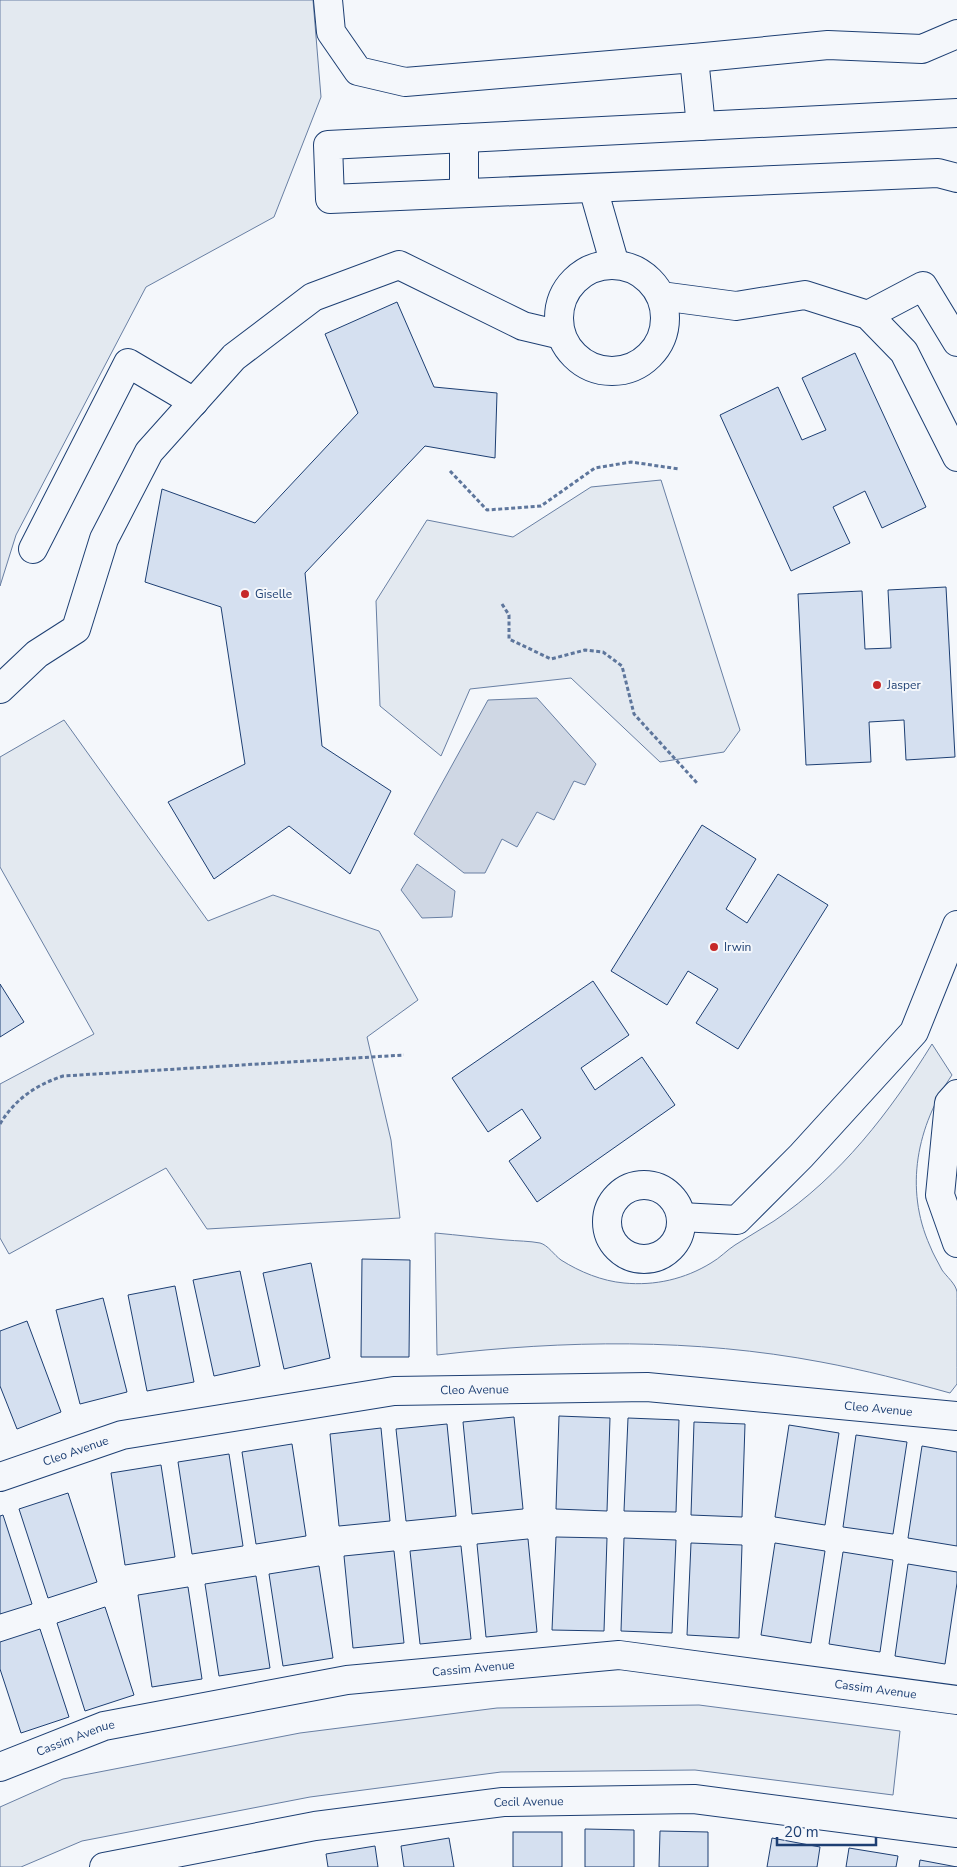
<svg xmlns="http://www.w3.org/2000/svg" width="957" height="1867" font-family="'Nunito Sans',sans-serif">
	<rect width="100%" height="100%" fill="#f4f7fb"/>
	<g fill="#e3e9f0" stroke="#687fa3">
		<path d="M0 0H313L321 97 274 217 146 287 16 535 0 586Z"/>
		<path d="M661 480 740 730 724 752 660 762 571 678 470 689 441 756 380 706 376 601 427 520 513 537 591 487Z"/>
		<path d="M64 720 208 921 273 895 379 931 418 1000 367 1037 391 1140 400 1218 207 1229 166 1168 9 1254 0 1238V1084L94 1034 0 867V757Z"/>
		<path d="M932 1044 952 1075C917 1126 904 1188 930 1246 933 1254 938 1262 942 1270 946 1276 956 1284 957 1292 957 1300 957 1310 957 1319 957 1340 957 1362 957 1384L950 1393C907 1381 864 1370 821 1362 694 1338 565 1340 437 1355L435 1233C458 1235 482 1238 506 1240 517 1241 530 1241 540 1243 548 1245 554 1255 561 1260 580 1272 602 1281 624 1283 655 1286 685 1279 711 1263 720 1258 727 1250 735 1245 748 1237 761 1229 774 1221 841 1176 890 1112 932 1044Z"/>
		<path d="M699 1705 900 1731 893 1795 695 1770 501 1772 310 1797 82 1841 21 1867H0V1807L63 1779 300 1733 497 1708Z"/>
	</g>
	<g fill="#cfd7e4" stroke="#687fa3">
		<path d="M537 698 596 764 585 785 574 781 554 820 537 812 517 847 502 839 485 873H464L414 834 488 700Z"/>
		<path d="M417 864 455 891 452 917 422 918 401 890Z"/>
	</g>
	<g fill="#d5e0f0" stroke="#1d3f73">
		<path d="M397 302 434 387 497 393 495 458 425 446 305 573 322 746 391 791 350 874 289 826 214 879 168 802 245 764 221 607 145 582 162 489 255 523 358 413 325 334Z"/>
		<path d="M855 353 926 507 882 528 865 491 833 507 850 543 791 571 720 415 778 387 802 440 826 430 802 378Z"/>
		<path d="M946 587 955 757 906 760 904 720 869 722 871 762 806 765 798 594 862 591 865 649 891 648 888 590Z"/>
		<path d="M702 825 756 859 726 909 747 923 778 874 828 905 738 1049 696 1023 718 989 688 971 667 1005 611 971Z"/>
		<path d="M593 981 629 1035 581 1068 595 1090 642 1057 675 1105 537 1202 509 1161 541 1138 522 1109 488 1132 452 1078Z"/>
		<path d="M0 984 24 1022 0 1037Z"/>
		<path d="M362 1259 410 1260 409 1357H361Z"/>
		<path d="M311 1263 330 1358 284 1369 263 1273Z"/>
		<path d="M240 1271 260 1366 214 1376 193 1280Z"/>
		<path d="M175 1286 194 1382 147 1391 128 1295Z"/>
		<path d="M103 1298 127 1392 80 1404 56 1310Z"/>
		<path d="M27 1321 61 1412 17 1429 0 1386V1331Z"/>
		<path d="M559 1416 610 1418 607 1511 556 1509Z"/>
		<path d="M514 1417 523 1509 472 1514 463 1422Z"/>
		<path d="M628 1418 679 1420 676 1512 624 1511Z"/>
		<path d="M694 1422 745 1424 742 1517 691 1515Z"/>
		<path d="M447 1424 456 1516 406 1521 396 1429Z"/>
		<path d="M789 1425 839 1433 825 1525 775 1517Z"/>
		<path d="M381 1428 390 1521 339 1526 330 1434Z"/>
		<path d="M856 1435 907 1442 893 1534 843 1527Z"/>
		<path d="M292 1444 306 1536 256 1544 242 1452Z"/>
		<path d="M922 1446 957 1452V1546L908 1538Z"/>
		<path d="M229 1454 243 1546 192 1554 178 1462Z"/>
		<path d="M161 1465 175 1557 125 1565 111 1473Z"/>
		<path d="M68 1493 97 1582 48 1598 19 1509Z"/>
		<path d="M3 1515 32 1604 0 1614V1516Z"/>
		<path d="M556 1537 607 1538 604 1631 552 1630Z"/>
		<path d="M624 1538 676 1540 672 1633 621 1631Z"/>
		<path d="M528 1539 537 1632 486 1637 477 1544Z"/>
		<path d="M691 1543 742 1545 739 1638 687 1635Z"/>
		<path d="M775 1543 825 1551 811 1643 761 1635Z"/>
		<path d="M461 1546 471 1639 420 1644 410 1551Z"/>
		<path d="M394 1551 404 1643 353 1648 344 1556Z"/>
		<path d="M843 1552 893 1560 880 1652 829 1644Z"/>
		<path d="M908 1564 957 1572V1583L945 1664 895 1656Z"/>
		<path d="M319 1566 333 1658 283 1666 269 1574Z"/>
		<path d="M256 1576 270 1668 219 1676 205 1584Z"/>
		<path d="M188 1587 202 1679 152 1687 138 1595Z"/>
		<path d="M105 1607 134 1695 85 1711 57 1623Z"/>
		<path d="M40 1629 69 1717 21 1733 0 1669V1642Z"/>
		<path d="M585 1829 634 1830V1867H585Z"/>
		<path d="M660 1831 708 1832V1867H659Z"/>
		<rect x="513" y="1832" width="49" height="35"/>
		<path d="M449 1838 454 1867H404L401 1846Z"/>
		<path d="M772 1838 820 1847 817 1867H767Z"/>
		<path d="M375 1846 378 1867H328L326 1854Z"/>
		<path d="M849 1848 898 1856 896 1867H846Z"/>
		<path d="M920 1860 957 1867H919Z"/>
	</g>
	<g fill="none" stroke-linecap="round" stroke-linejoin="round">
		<defs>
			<g id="minor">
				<path d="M328 0 331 32 358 71 405 82 694 58 828 45 922 49 957 34"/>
				<path d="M694 58 701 126"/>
				<path d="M957 113 328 145 330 199 938 173 957 178"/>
				<path d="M464 138V193"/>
				<path d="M593 188 615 265"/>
				<circle cx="612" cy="318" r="53"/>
				<path d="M661 296 736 306 805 295 868 315 904 352 957 457"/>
				<path d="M868 315 923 286 957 342"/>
				<path d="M33 549 128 363 194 402"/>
				<path d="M0 689 37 654 76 629 104 539 149 452 234 357 313 297 399 265 523 326 561 335"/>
				<path d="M957 1094 949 1103 940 1195 957 1243"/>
				<circle cx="644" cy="1222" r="37"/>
				<path d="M681 1217 737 1220 801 1156 914 1032 957 925"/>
				<path id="s1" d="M0 1477 122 1435 394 1391 647 1387 957 1416"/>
				<path id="s2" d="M0 1767 104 1726 347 1680 619 1655 957 1700"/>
				<path id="s3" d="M104 1867 315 1826 503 1802 694 1799 957 1833"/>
			</g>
		</defs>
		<use href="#minor" stroke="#1d3f73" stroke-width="30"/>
		<g stroke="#5e769c" stroke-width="3" stroke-dasharray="4 2.5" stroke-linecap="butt">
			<path d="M450 471 487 510 541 506 595 468 631 462 679 469"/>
			<path d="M502 604 509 615V639L551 659 585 650 603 652 622 666 634 714 698 784"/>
			<path d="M0 1124C15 1099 36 1085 63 1076L404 1055"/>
		</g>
		<use href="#minor" stroke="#f4f7fb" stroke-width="28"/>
	</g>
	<g fill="#c62828" stroke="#f4f7fb" stroke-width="2">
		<circle cx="245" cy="594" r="5"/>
		<circle cx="877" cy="685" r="5"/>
		<circle cx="714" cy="947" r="5"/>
	</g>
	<g text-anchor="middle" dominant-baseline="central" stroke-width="4" stroke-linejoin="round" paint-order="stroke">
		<g font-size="12" fill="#1d3f73" stroke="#f4f7fb" text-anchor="start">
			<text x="255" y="594">Giselle</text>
			<text x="887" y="685">Jasper</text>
			<text x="724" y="947">Irwin</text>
		</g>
		<g font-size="12" fill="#1d3f73" stroke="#f4f7fb">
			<text stroke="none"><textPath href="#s1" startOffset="485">Cleo Avenue</textPath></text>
			<text stroke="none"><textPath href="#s1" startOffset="890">Cleo Avenue</textPath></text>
			<text stroke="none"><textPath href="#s1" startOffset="80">Cleo Avenue</textPath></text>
			<text stroke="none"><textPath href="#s2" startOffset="486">Cassim Avenue</textPath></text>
			<text stroke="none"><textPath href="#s2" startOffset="891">Cassim Avenue</textPath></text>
			<text stroke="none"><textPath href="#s2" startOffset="81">Cassim Avenue</textPath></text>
			<text stroke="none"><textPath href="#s3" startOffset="430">Cecil Avenue</textPath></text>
		</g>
	</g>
	<path d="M777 1837v8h99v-8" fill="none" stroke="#1d3f73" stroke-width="2.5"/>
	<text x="784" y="1837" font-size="15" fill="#1d3f73" stroke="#f4f7fb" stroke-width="4" paint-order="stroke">20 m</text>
</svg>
